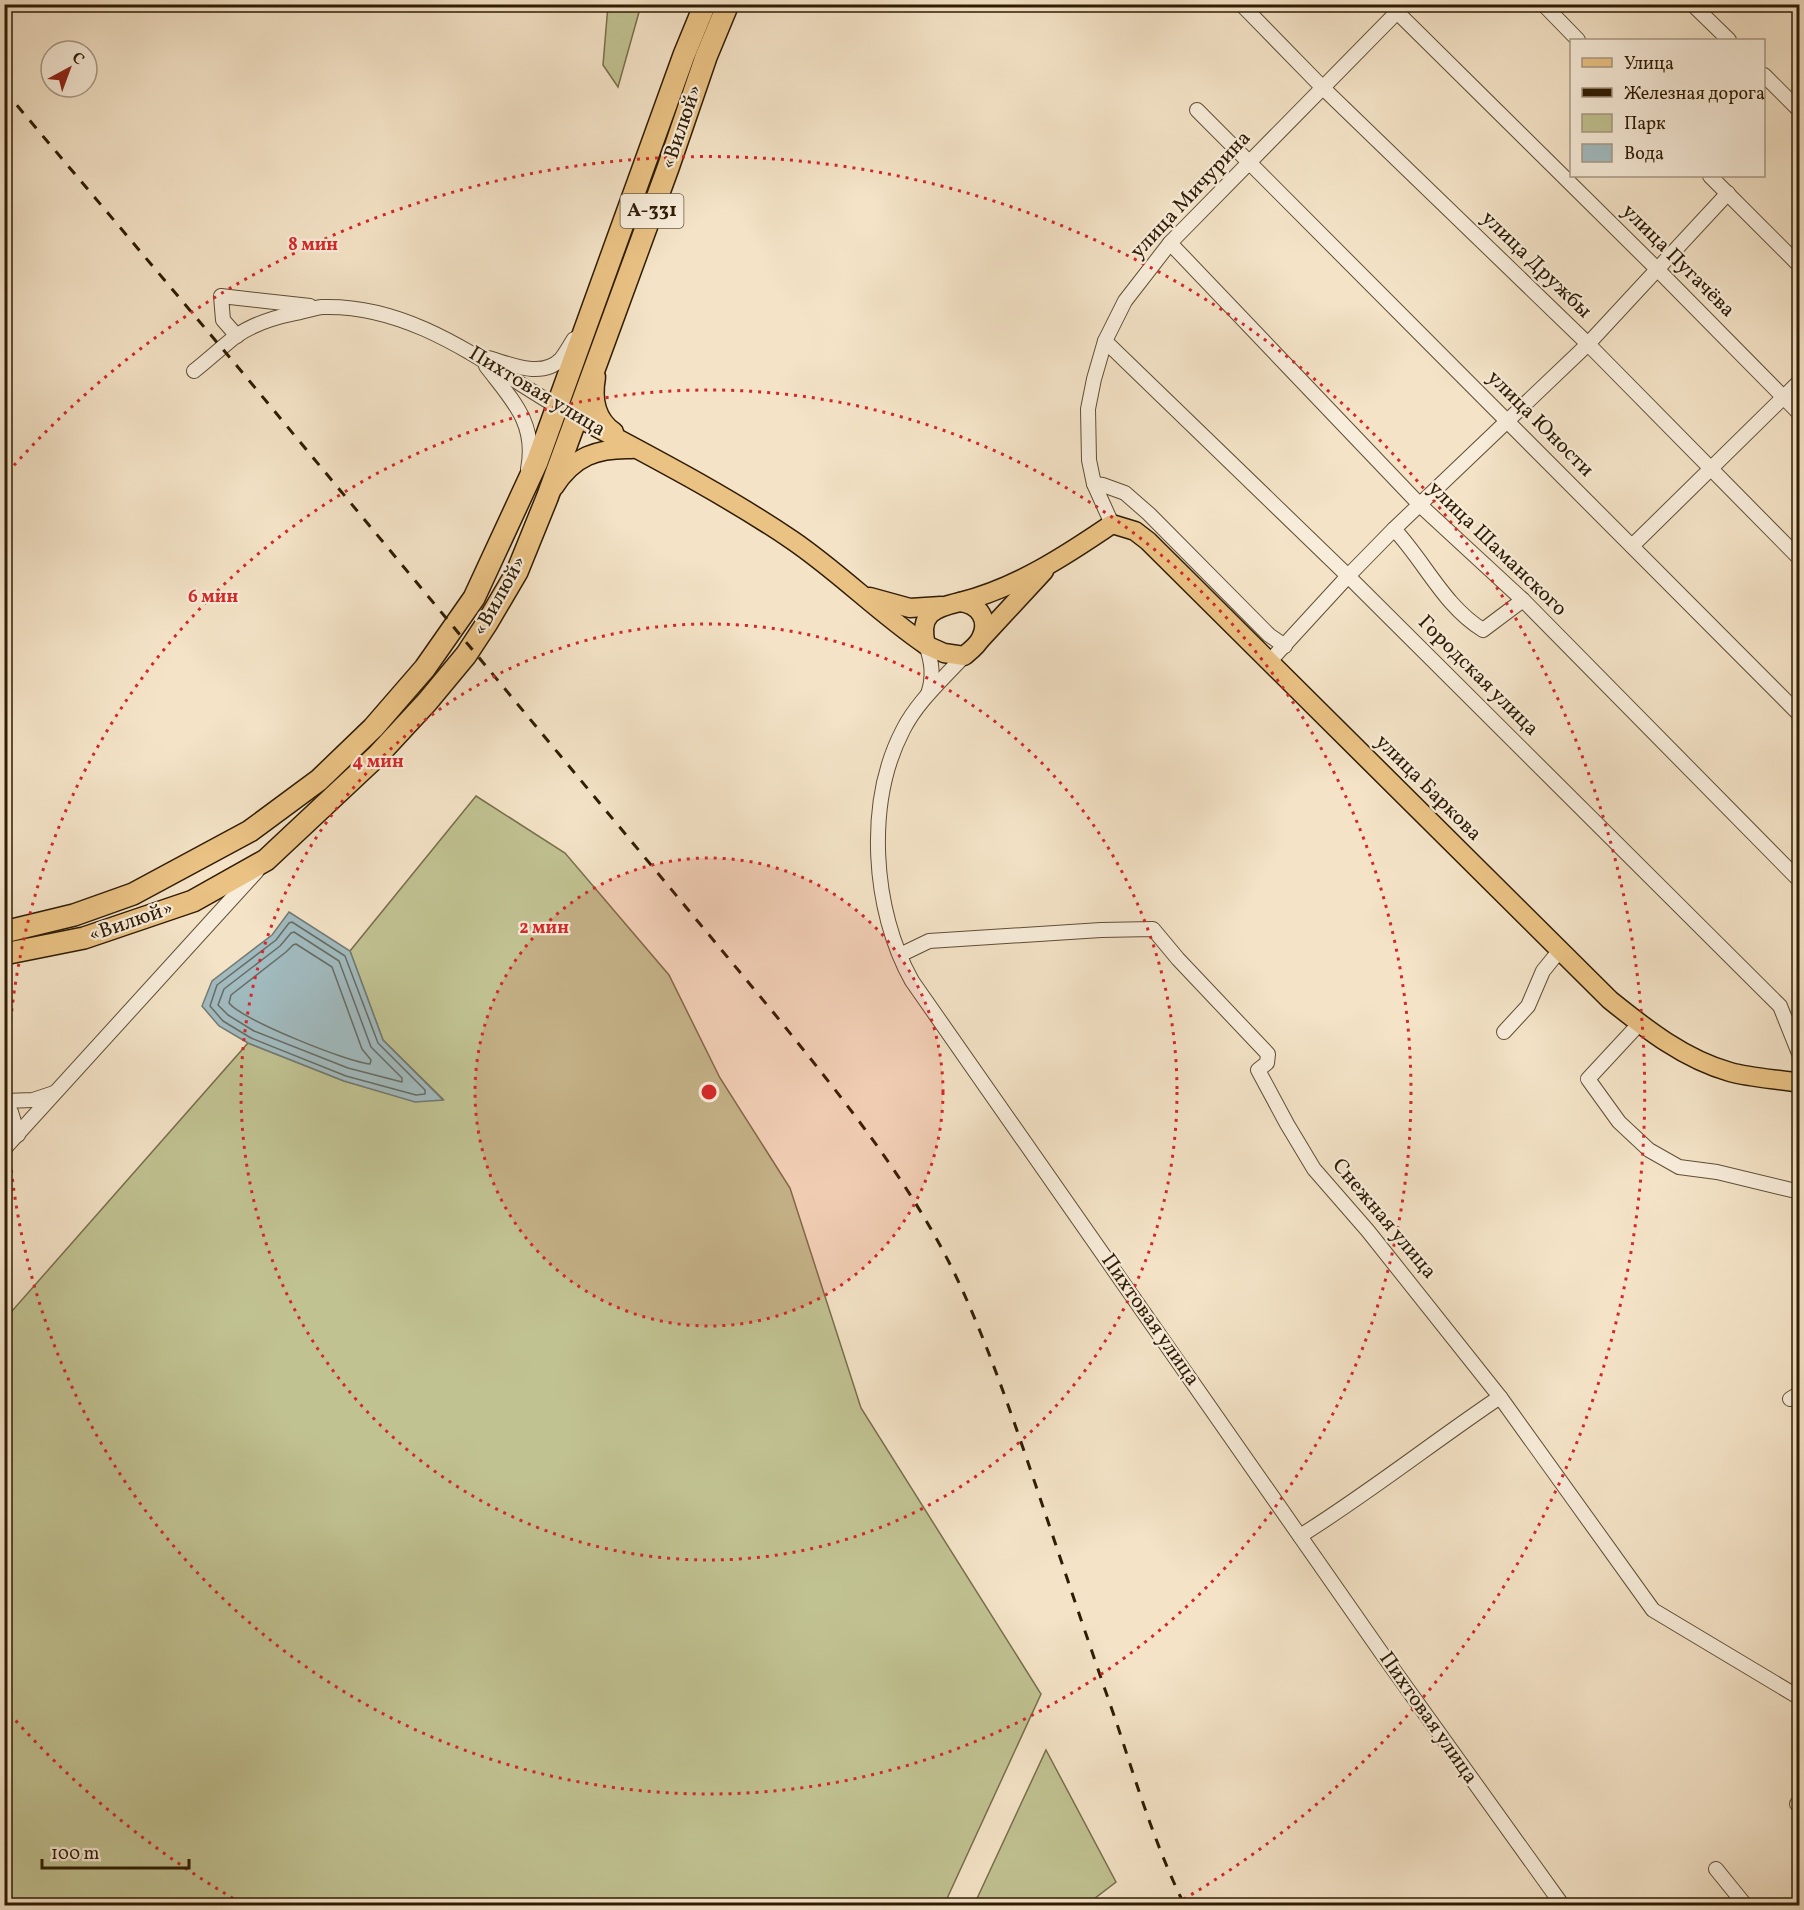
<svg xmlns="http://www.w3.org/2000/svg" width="1804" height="1910" font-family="Vollkorn,serif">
	<rect width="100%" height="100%" fill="#f4e3c7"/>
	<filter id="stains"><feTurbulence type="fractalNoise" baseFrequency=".00333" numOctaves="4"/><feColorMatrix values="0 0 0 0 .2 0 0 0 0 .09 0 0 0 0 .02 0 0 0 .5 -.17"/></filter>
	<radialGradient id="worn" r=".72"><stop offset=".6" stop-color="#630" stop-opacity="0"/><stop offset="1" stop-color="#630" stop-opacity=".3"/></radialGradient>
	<g fill="#c1c292" stroke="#786f4b" stroke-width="1.5">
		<path d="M608 5H641L618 87 603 65Z"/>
		<path d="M476 796 565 853 669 975 720 1078 790 1188 861 1408 1041 1694 944 1905 5 1906V1319L248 1043 344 1081 415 1101 443 1099 383 1040 350 951Z"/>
		<path d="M1046 1750 1116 1882 1086 1905H974Z"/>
	</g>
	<path fill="#a1bbc0" stroke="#737b75" stroke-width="1.5" d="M289 912 350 951 383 1040 443 1100 415 1102 344 1081 248 1043 219 1026 202 1006 212 981 272 935Z"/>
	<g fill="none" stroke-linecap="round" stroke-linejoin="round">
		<g stroke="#686c62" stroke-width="1.5">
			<path d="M292 922 345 956 378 1043 425 1090V1094L416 1095 346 1076 251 1038 223 1021 210 1006 217 985 276 940 289 923Z"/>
			<path d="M294 932 339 961 371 1047 402 1078V1082L348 1068 254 1031 228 1015 218 1005 224 989 280 946 291 933Z"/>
			<path d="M296 944 332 967 362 1049 371 1060 370 1064C347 1062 243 1020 229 1003L231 995 286 952 293 945Z"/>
		</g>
		<defs>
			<g id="minor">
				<path d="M1241 4 1322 87 1588 344 1800 559"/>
				<path d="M1543 4 1578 40"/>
				<path d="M1692 4 1729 40"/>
				<path d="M1397 12 1656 268 1800 414"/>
				<path d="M1764 75 1800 111"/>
				<path d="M1197 110 1800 715"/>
				<path d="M1710 176 1800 266"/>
				<path d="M1170 243 1420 505 1523 600 1800 881"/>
				<path d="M237 336 223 320 221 296 310 306"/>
				<path d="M1105 341 1348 576 1780 1006 1800 1056"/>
				<path d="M488 358C510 364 542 379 561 359 566 353 570 345 574 339"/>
				<path d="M486 366C512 400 537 423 528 469"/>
				<path d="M194 371C208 360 222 347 236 336 253 324 276 317 296 313 304 311 314 308 322 307 413 304 485 364 558 407"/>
				<path d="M1094 484 1103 485 1125 493 1149 514 1269 635 1285 646"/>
				<path d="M1112 524 1094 484 1089 460 1088 409 1094 379 1105 341 1125 301 1170 243 1405 4"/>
				<path d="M1394 529C1425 562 1444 606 1483 630L1523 600"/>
				<path d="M1632 546 1800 381"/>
				<path d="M926 645C932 662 934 677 928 694"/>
				<path d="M964 656C943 679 917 702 903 730 865 803 872 910 912 981L1383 1655 1563 1906"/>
				<path d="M1269 662 1348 576 1394 529 1588 344 1728 193"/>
				<path d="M900 955 929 941 1101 930 1153 929 1178 959 1268 1054 1267 1063 1258 1070 1287 1124 1314 1169 1368 1231 1500 1397 1653 1610 1800 1698"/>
				<path d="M1640 1023 1588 1079 1619 1122 1649 1150 1679 1167 1717 1172 1800 1192"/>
				<path d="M1504 1032 1528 1006 1543 971 1560 950"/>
				<path d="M4 1101 33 1100 54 1093"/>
				<path d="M4 1104 11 1112 18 1135"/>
				<path d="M4 1149 257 871"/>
				<path d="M1790 1399 1800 1393"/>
				<path d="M1300 1536C1369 1493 1433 1442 1500 1397"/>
				<path d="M1797 1804 1800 1807"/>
				<path d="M1716 1869 1746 1906"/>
			</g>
			<g id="major">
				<path d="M596 377C592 399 595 419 614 432"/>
				<path d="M577 417C650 456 724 494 792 540 839 572 879 613 926 645"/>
				<path d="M554 487C574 456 597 448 632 449"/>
				<path d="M870 597 910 608 941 606"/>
				<path d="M960 602C1016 588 1065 556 1112 524L1135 531 1148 541 1610 1000C1646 1029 1684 1059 1730 1072 1752 1078 1777 1079 1800 1083"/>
				<path d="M960 602C979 604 990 620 981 638 978 645 970 651 964 656L944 653 926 645C918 614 934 608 960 602Z"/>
				<path d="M981 639 1044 571"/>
			</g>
			<g id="highway">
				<path d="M4 932 74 915 133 894 250 831 319 780 373 728 425 668 474 598 537 462 684 55 705 4"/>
				<path d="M4 954 84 938 193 901 266 860 378 755 427 702 466 655 487 623 517 572 547 498 668 168 706 57 728 4"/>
			</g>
		</defs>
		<use href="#minor" stroke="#604e35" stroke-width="16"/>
		<use href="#major" stroke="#2f1c04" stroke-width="21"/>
		<use href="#highway" stroke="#2f1c04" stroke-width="24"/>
		<use href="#minor" stroke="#f8eddb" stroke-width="14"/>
		<use href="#major" stroke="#eac284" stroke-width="18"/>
		<use href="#highway" stroke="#eac284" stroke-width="21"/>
		<path stroke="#2f1c04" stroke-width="3" stroke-dasharray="10 10" stroke-linecap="butt" d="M4 90 237 366 773 1012C843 1099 914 1185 961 1287 991 1353 1015 1424 1038 1492 1064 1569 1090 1647 1117 1724 1137 1785 1156 1848 1185 1906"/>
	</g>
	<circle cx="709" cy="1092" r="234" fill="#d62828" fill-opacity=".12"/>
	<g fill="none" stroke="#d62828" stroke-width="3" stroke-dasharray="3 6">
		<circle cx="709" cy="1092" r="234"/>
		<circle cx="709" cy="1092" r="468"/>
		<circle cx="709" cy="1092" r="702"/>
		<path d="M241 1903A936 936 0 0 1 8 1712M8 472A936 936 0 1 1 1177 1903"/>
	</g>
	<g text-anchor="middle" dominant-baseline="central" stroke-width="4.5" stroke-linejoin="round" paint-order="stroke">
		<rect fill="#f8eddb" stroke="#6b5b44" stroke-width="1.5" x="620.5" y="194" width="63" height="34" rx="4.5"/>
		<g font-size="20" font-weight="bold" fill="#2f1c04">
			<text x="652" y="211">А-331</text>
		</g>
		<g font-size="21" fill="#2f1c04" stroke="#f8eddb">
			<text transform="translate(682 127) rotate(-71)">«Вилюй»</text>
			<text transform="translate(1191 195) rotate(-47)">улица Мичурина</text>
			<text transform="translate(1678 261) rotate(45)">улица Пугачёва</text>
			<text transform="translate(1536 265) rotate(44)">улица Дружбы</text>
			<text transform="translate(537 392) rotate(31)">Пихтовая улица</text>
			<text transform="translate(1540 424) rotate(45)">улица Юности</text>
			<text transform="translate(1497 549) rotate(44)">улица Шаманского</text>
			<text transform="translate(500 596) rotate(-61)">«Вилюй»</text>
			<text transform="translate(1478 676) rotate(45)">Городская улица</text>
			<text transform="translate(1428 788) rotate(45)">улица Баркова</text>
			<text transform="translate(131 922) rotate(-19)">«Вилюй»</text>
			<text transform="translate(1384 1219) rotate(50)">Снежная улица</text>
			<text transform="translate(1150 1320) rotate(55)">Пихтовая улица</text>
			<text transform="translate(1428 1718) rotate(55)">Пихтовая улица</text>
		</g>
	</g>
	<circle cx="709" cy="1092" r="9" fill="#d62828" stroke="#f8eddb" stroke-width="3"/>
	<g font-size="18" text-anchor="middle" font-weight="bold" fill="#d62828" stroke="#f8eddb" stroke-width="4.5" stroke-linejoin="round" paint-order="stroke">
		<text x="313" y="250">8 мин</text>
		<text x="213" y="602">6 мин</text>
		<text x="378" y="767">4 мин</text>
		<text x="544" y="933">2 мин</text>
	</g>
	<rect width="1804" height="1910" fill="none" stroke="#f4e3c7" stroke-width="24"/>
	<rect x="6" y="6" width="1792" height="1898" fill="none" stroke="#2f1c04" stroke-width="3"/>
	<rect x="12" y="12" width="1780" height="1886" fill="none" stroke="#2f1c04" stroke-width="1.5"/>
	<rect x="1570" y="39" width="195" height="138" fill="#f8eddb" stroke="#a89985" stroke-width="1.5"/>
	<rect x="1582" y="58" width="30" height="9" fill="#eac284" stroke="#a89985" stroke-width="1.5"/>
	<text x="1624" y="69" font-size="18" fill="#2f1c04">Улица</text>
	<rect x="1582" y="88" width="30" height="9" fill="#2f1c04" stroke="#a89985" stroke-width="1.5"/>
	<text x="1624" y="99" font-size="18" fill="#2f1c04">Железная дорога</text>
	<rect x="1582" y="114" width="30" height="18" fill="#c1c292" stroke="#a89985" stroke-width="1.5"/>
	<text x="1624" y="129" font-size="18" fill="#2f1c04">Парк</text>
	<rect x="1582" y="144" width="30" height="18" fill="#a1bbc0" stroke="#a89985" stroke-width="1.5"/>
	<text x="1624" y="159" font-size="18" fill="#2f1c04">Вода</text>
	<g transform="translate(69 69) rotate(41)"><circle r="28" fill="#f8eddb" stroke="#a89985" stroke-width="1.5"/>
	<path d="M0-4.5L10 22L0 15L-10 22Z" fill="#8f2418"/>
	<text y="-9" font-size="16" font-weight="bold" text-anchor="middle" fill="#2f1c04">С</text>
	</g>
	<path d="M42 1859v9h147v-9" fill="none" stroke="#2f1c04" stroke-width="3"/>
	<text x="51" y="1859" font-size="18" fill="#2f1c04" stroke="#f8eddb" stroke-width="4.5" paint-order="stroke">100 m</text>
	<rect width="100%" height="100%" filter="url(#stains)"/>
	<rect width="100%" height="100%" fill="url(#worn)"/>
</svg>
